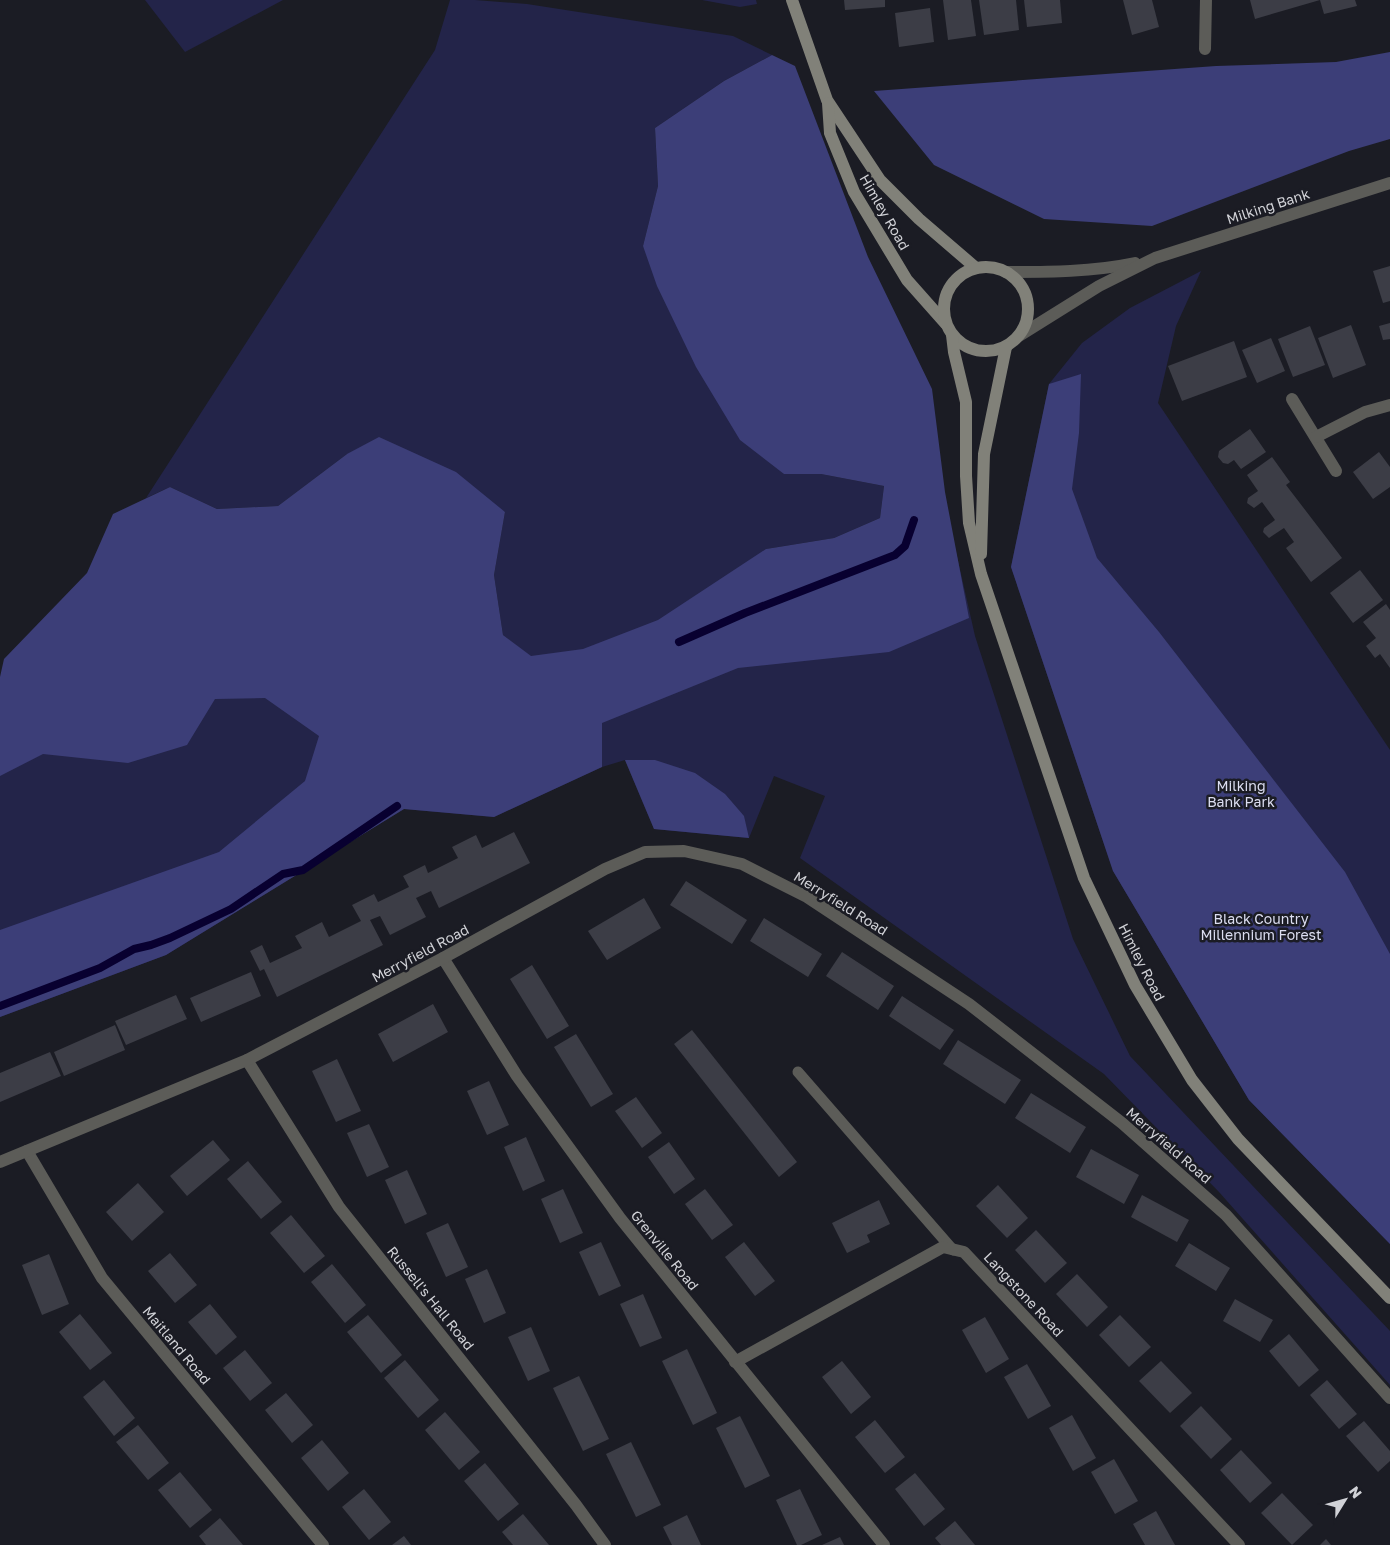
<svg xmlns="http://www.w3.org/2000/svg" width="1390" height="1545" font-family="'Golos Text',sans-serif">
	<rect width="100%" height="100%" fill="#1b1c24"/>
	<g fill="#232449">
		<path d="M145 0H283L185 52Z"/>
		<path d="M450 0H475L527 4 733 36 772 55 724 81 655 128 658 186 643 246 784 474H821L884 486 880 518 834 538 766 549 954 543 975 636 1073 939 1130 1056 1390 1331V1385L1219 1192 1104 1074 800 858 825 796 774 776 749 838 654 829 625 760 602 767 494 817 404 809 166 955 0 1017V704L517 646 503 635 494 575 505 512 347 454 278 506 217 509 170 487 146 498 435 50Z"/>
		<path d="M702 0H756L757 4 740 7Z"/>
		<path d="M1201 271 1176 326 1158 403 1390 750V1244L1249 1100 1113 871 1011 567 1049 384 1082 343 1130 308Z"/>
	</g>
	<g fill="#3c3e78">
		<path d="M1390 52V139L1349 151 1152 226 1044 219 934 165 874 91 1216 66 1336 62Z"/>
		<path d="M772 55 795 66 868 257 932 389 945 492 969 618 889 652 738 668 602 723V767L494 817 404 809 166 955 0 1017V930L219 852 305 781 319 736 265 698 215 699 187 745 128 763 43 754 0 776V677L4 659 87 573 113 514 170 487 217 509 278 506 347 454 379 437 456 472 505 512 494 575 503 635 531 656 583 649 658 620 766 549 834 538 880 518 884 486 821 474H784L740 440 696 367 657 286 643 246 658 186 655 128 724 81Z"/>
		<path d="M1081 374 1079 433 1072 489 1097 558 1159 632 1345 872 1390 954V1244L1249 1100 1113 871 1011 567 1049 384Z"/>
		<path d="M625 760H655L695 773 725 794 744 816 749 838 654 829Z"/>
	</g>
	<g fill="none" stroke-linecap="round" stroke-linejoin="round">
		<g stroke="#080030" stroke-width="8">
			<path d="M679 642 745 613 895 555 905 546 914 520"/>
			<path d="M0 1006 100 968 134 949 151 945 170 938 231 909 283 874 303 870 397 806"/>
		</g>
	</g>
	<g fill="#3c3d46">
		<path d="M844 0H885V7L845 10Z"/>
		<path d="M943 0H971L976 36 948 40Z"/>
		<path d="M979 0H1016L1019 30 984 35Z"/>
		<path d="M1024 0H1060L1062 23 1027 27Z"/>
		<path d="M1123 0H1152L1159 27 1132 35Z"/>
		<path d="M1250 0H1355L1357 6 1324 14 1320 0 1255 19Z"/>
		<path d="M930 8 934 42 899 47 895 13Z"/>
		<path d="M1390 266V301L1383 303 1373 271Z"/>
		<path d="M1390 323V339L1383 340 1379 326Z"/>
		<path d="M1351 325 1366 365 1333 378 1318 338Z"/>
		<path d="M1310 326 1325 365 1293 377 1278 339Z"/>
		<path d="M1271 338 1285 371 1257 383 1242 350Z"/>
		<path d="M1234 341 1247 377 1182 401 1168 366Z"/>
		<path d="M1250 429 1266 452 1241 469 1234 460 1228 464 1223 463 1218 457 1219 451Z"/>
		<path d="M1379 452 1390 467V487L1373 499 1353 472Z"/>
		<path d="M1272 457 1290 482 1286 485 1342 558 1311 582 1286 548 1294 542 1284 528 1269 538 1263 532 1264 528 1275 520 1262 502 1254 508 1247 503 1248 498 1258 491 1247 475Z"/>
		<path d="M1360 570 1383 600 1353 623 1330 593Z"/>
		<path d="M1386 604 1390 610V668L1380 654 1375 658 1366 646 1376 638 1363 622Z"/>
		<path d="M514 832 530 863 439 908 431 891 416 898 426 917 390 935 380 916 370 920 383 945 277 997 264 969 260 971 250 951 262 945 270 963 302 948 295 936 322 922 329 937 361 921 352 905 374 894 378 902 409 887 403 876 425 865 428 873 458 858 452 847 476 835 482 848Z"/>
		<path d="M686 881 747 920 732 944 670 905Z"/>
		<path d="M644 898 661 928 607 960 588 931Z"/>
		<path d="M764 918 822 954 808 977 750 941Z"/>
		<path d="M842 952 894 986 878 1010 826 976Z"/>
		<path d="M532 965 569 1026 547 1039 510 979Z"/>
		<path d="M251 972 261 996 201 1022 190 998Z"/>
		<path d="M176 995 187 1019 126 1045 115 1021Z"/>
		<path d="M902 996 954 1030 940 1050 889 1016Z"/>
		<path d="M433 1004 448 1032 393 1062 378 1034Z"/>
		<path d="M115 1025 125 1050 64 1076 54 1052Z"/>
		<path d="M692 1030 797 1162 779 1177 674 1044Z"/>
		<path d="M576 1034 613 1094 591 1107 554 1047Z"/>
		<path d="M958 1040 1021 1080 1005 1104 943 1064Z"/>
		<path d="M50 1052 61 1076 0 1102V1073Z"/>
		<path d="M337 1059 361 1111 336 1122 312 1071Z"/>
		<path d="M489 1081 509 1125 487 1135 467 1091Z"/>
		<path d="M1031 1093 1086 1127 1070 1153 1015 1118Z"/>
		<path d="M636 1097 662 1133 642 1148 615 1111Z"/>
		<path d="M369 1124 389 1167 367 1177 347 1133Z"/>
		<path d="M526 1137 545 1181 523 1191 504 1147Z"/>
		<path d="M213 1140 230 1160 187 1196 170 1176Z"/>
		<path d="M669 1142 695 1179 674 1194 648 1157Z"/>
		<path d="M1091 1149 1139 1175 1124 1204 1076 1177Z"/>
		<path d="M248 1161 282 1202 261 1219 227 1179Z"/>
		<path d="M407 1170 427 1214 405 1224 385 1180Z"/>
		<path d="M138 1183 164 1212 132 1241 106 1212Z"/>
		<path d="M998 1185 1028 1218 1007 1238 976 1206Z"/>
		<path d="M563 1189 583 1233 560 1243 541 1199Z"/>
		<path d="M705 1189 733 1225 712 1240 685 1204Z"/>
		<path d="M1142 1195 1189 1220 1177 1242 1131 1217Z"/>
		<path d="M879 1200 890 1224 867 1235 870 1242 847 1253 832 1223Z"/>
		<path d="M291 1215 325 1256 304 1273 270 1233Z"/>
		<path d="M448 1223 468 1267 446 1277 426 1233Z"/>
		<path d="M1036 1230 1067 1263 1045 1283 1015 1250Z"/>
		<path d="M601 1242 621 1286 599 1296 579 1252Z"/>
		<path d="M744 1242 775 1281 755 1296 725 1257Z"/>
		<path d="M1189 1243 1230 1268 1216 1291 1175 1266Z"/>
		<path d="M170 1253 197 1285 175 1303 148 1271Z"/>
		<path d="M49 1254 69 1304 42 1315 22 1265Z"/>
		<path d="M332 1264 366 1305 345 1323 311 1282Z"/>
		<path d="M487 1269 506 1313 484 1323 465 1279Z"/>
		<path d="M1077 1274 1108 1307 1087 1327 1056 1294Z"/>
		<path d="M643 1294 662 1338 640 1347 620 1304Z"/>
		<path d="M1235 1299 1273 1320 1260 1342 1223 1321Z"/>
		<path d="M210 1304 237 1337 216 1355 188 1322Z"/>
		<path d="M80 1314 112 1353 90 1370 59 1332Z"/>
		<path d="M368 1315 402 1355 381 1373 347 1332Z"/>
		<path d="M1120 1315 1151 1347 1129 1367 1099 1335Z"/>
		<path d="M985 1317 1009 1359 986 1373 962 1330Z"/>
		<path d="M531 1327 550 1371 528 1381 508 1337Z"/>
		<path d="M1289 1334 1319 1370 1299 1387 1269 1351Z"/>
		<path d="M687 1349 717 1413 693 1425 662 1361Z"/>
		<path d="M245 1350 272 1383 250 1401 223 1368Z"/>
		<path d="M405 1360 439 1400 418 1418 384 1378Z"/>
		<path d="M842 1361 871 1397 851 1414 822 1377Z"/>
		<path d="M1161 1361 1192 1393 1170 1413 1139 1381Z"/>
		<path d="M1027 1364 1051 1406 1028 1419 1004 1377Z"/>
		<path d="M579 1376 609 1439 583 1451 553 1388Z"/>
		<path d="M104 1380 135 1418 114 1436 83 1397Z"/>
		<path d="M1327 1380 1357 1414 1339 1429 1310 1395Z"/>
		<path d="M286 1393 313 1425 292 1443 265 1410Z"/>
		<path d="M1201 1406 1232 1439 1211 1459 1180 1426Z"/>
		<path d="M445 1412 480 1452 459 1470 425 1430Z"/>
		<path d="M1072 1415 1096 1458 1073 1471 1049 1428Z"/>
		<path d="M740 1416 770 1476 745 1488 716 1428Z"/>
		<path d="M875 1420 905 1457 885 1473 855 1437Z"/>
		<path d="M1364 1421 1390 1451V1461L1378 1472 1346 1436Z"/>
		<path d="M138 1425 169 1463 148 1480 116 1442Z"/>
		<path d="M322 1440 349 1473 328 1491 301 1458Z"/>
		<path d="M631 1442 661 1505 636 1517 606 1454Z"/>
		<path d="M1241 1450 1272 1483 1250 1503 1220 1470Z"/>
		<path d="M1114 1459 1138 1501 1115 1514 1091 1472Z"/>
		<path d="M485 1463 519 1504 498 1521 464 1481Z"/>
		<path d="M180 1472 212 1510 190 1528 158 1490Z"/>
		<path d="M915 1473 945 1509 924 1526 895 1489Z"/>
		<path d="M364 1489 391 1522 369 1540 342 1507Z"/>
		<path d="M800 1489 822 1535 801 1545H797L776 1500Z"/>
		<path d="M1282 1493 1313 1525 1292 1545 1261 1513Z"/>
		<path d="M1156 1511 1175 1545H1145L1133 1524Z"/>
		<path d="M523 1514 549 1545H513L502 1532Z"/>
		<path d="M687 1515 701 1545H672L663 1527Z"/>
		<path d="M220 1518 243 1545H206L199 1536Z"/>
		<path d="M955 1521 975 1545H941L935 1538Z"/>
		<path d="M404 1536 411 1545H392Z"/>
		<path d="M840 1537 844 1545H822Z"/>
		<path d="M1326 1539 1331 1545H1320Z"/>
	</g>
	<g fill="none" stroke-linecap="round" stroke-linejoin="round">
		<path stroke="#5c5c58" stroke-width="11" d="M798 1072 953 1250"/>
		<g stroke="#5c5c58" stroke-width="12">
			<path d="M1205 49 1206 0"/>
			<path d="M1292 399 1336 471"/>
			<path d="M1316 437 1365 412 1390 405"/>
			<path d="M443 958 517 1076 620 1218 884 1545"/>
			<path d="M247 1060 339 1207 576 1505 605 1545"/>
			<path d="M27 1151 102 1278 323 1545"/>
			<path d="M0 1162 247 1060 443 958 605 869 645 852 684 851 742 864 807 897 969 1004 1122 1123 1226 1215 1390 1398"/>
			<path d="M735 1362 943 1247 964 1252 1239 1545"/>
		</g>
		<g stroke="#5c5c58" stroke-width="12">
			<path d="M1006 272C1049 272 1092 272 1135 263"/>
			<path d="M1019 336 1099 286 1155 258 1390 183"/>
		</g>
		<g stroke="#818179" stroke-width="12">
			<path d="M792 0 827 100 880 180 919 219 976 268"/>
			<path d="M828 103 830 133 854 192 907 280 946 324"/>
			<circle cx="986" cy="309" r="42"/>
			<path d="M952 335 954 352 966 402V476L969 523 981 574 1084 878 1135 985 1192 1080 1238 1139 1390 1298"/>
			<path d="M981 554 984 454 1006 347"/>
		</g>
	</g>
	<g text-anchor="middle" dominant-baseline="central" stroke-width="5" stroke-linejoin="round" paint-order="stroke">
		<g font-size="14" fill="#d1d2d7" stroke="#1b1c24">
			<text transform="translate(1268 206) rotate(-18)">Milking Bank</text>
			<text transform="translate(885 212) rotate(60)">Himley Road</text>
			<text transform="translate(841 903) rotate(32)">Merryfield Road</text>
			<text transform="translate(420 953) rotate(-28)">Merryfield Road</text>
			<text transform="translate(1142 962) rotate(63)">Himley Road</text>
			<text transform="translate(1169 1145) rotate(41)">Merryfield Road</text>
			<text transform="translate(665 1250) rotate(51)">Grenville Road</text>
			<text transform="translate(1024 1294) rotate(47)">Langstone Road</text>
			<text transform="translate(431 1298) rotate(51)">Russell's Hall Road</text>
			<text transform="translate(177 1345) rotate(50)">Maitland Road</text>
		</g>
		<g font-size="14" fill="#dcdef1" stroke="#1b1c24">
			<text x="1241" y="785">Milking<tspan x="1241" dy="16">Bank Park</tspan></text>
			<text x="1261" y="918">Black Country<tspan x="1261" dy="16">Millennium Forest</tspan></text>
		</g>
	</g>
	<g transform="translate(1345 1500) rotate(53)" stroke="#1b1c24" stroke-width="4" paint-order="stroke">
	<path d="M0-4L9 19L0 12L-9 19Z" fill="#d1d2d7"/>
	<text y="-8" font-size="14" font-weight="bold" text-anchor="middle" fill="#d1d2d7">N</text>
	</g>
</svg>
